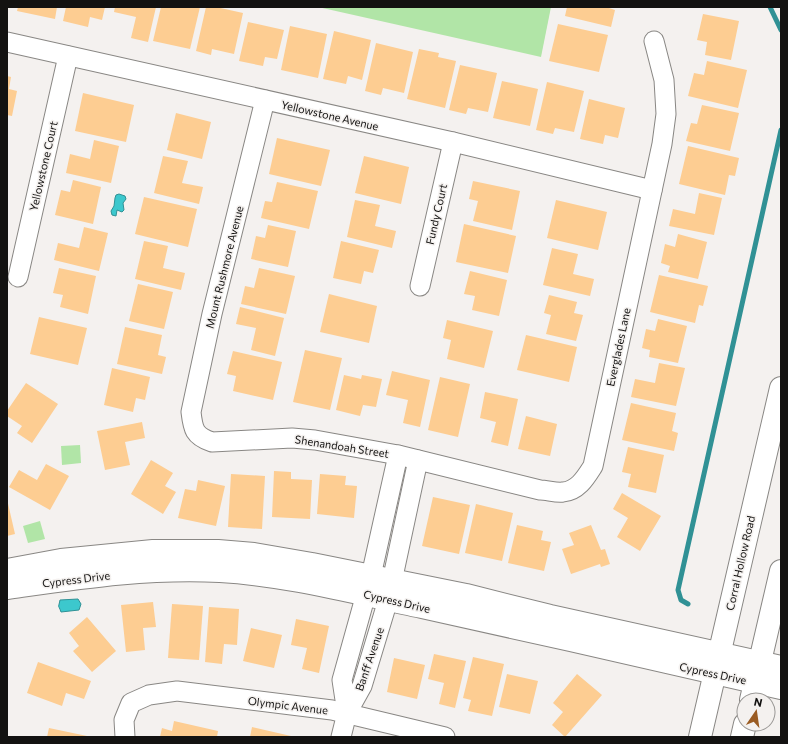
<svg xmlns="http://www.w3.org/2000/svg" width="788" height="744" font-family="Commissioner,sans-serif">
	<rect width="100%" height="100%" fill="#f4f1ef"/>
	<g fill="#b1e5a7">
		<path d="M318 7H551L541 57Z"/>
		<path d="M80 445 81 463 62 465 61 446Z"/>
		<path d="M40 521 45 539 28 543 23 526Z"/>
	</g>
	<g fill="#3cc8cd" stroke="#309195">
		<path d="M119 194 125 196 126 199 123 203 124 210 122 212 117 210 116 216 112 215 111 211 114 206 115 198 116 195Z"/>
		<path d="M78 599 81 604 79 610 61 612C58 603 58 610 60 600Z"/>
	</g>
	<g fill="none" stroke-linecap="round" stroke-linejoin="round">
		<g stroke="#309195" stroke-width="5">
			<path d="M770 7 781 30"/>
			<path d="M688 604 681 600 678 590 781 130"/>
		</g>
	</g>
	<g fill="#fdcd92">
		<path d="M18 7H57L55 19 17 11Z"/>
		<path d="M66 7H105L102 20 90 17 88 27 63 21Z"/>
		<path d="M115 7H156L148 42 131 38 136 17 114 12Z"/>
		<path d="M161 7H200L190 49 153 41Z"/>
		<path d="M206 7H216L243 13 234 54 212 49 211 55 196 51Z"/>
		<path d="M567 7H610L609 8 615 10 611 27 565 16Z"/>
		<path d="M703 14 739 21 731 60 705 55 707 42 697 40Z"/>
		<path d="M248 22 284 30 277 59 265 57 263 66 239 61Z"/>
		<path d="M558 24 608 35 599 72 549 61Z"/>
		<path d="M290 26 327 34 318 78 281 70Z"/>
		<path d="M334 31 371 40 362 80 348 76 346 84 323 79Z"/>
		<path d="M376 43 413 52 404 93 383 88 381 95 365 91Z"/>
		<path d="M419 49 439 53 438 57 456 61 445 108 407 99Z"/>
		<path d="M707 61 747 70 738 108 688 96 694 73 704 75Z"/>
		<path d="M460 65 497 73 488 112 468 108 466 114 449 110Z"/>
		<path d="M7 76 11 77 9 89 17 91 12 116 7 115Z"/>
		<path d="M502 81 538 89 530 126 493 118Z"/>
		<path d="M547 82 584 91 574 132 555 128 553 134 536 130Z"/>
		<path d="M83 93 134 105 126 142 75 131Z"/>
		<path d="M589 99 625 108 618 138 605 135 603 144 580 139Z"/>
		<path d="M702 105 739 113 730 151 686 141 691 123 697 124Z"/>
		<path d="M176 113 211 122 202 159 167 150Z"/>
		<path d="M277 138 330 150 321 186 269 174Z"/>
		<path d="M94 140 119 146 111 183 66 173 70 154 90 159Z"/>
		<path d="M688 146 739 158 735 176 729 175 725 195 679 184Z"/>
		<path d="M163 156 188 161 182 183 203 187 199 204 154 193Z"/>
		<path d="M364 156 409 167 401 204 355 193Z"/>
		<path d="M73 180 101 187 93 224 55 215 61 190 70 192Z"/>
		<path d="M473 181 520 191 512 230 473 221 478 201 469 199Z"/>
		<path d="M277 182 318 191 309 229 261 218 265 201 272 202Z"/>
		<path d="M699 193 722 198 714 235 669 226 673 209 695 214Z"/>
		<path d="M144 197 197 209 188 247 135 234Z"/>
		<path d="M355 200 380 205 375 226 396 231 392 248 347 237Z"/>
		<path d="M556 200 607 212 598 250 547 238Z"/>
		<path d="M464 224 516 236 508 273 456 262Z"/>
		<path d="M268 225 296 231 288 267 251 259 256 236 265 238Z"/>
		<path d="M84 227 108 233 99 271 54 260 58 243 79 248Z"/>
		<path d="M678 234 707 242 698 279 668 272 670 266 661 263 665 244 675 247Z"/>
		<path d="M144 241 168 246 163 268 185 273 181 290 135 279Z"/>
		<path d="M341 241 379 250 373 273 364 271 361 284 333 278Z"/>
		<path d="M552 248 578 254 573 274 594 279 590 296 543 285Z"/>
		<path d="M59 268 96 276 88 314 60 307 63 295 53 293Z"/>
		<path d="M259 268 295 276 286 314 241 304 245 286 254 288Z"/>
		<path d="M470 271 507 280 499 316 472 310 475 296 464 294Z"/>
		<path d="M659 275 708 286 703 306 699 305 695 323 650 312Z"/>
		<path d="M138 284 173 292 164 329 129 321Z"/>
		<path d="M329 294 377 306 369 343 320 332Z"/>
		<path d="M549 295 577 302 574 313 583 315 576 341 546 334 551 315 544 313Z"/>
		<path d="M240 307 284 318 275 356 251 350 256 328 236 324Z"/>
		<path d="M39 317 87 328 78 365 30 354Z"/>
		<path d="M658 319 687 326 678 363 649 357 650 350 642 348 646 329 655 331Z"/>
		<path d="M447 320 493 331 484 368 447 359 451 340 443 338Z"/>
		<path d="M125 327 162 335 158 355 166 357 162 374 117 364Z"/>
		<path d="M526 335 577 347 569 382 517 370Z"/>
		<path d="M305 350 342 358 330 410 293 402Z"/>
		<path d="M233 351 282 362 273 400 233 391 236 376 227 374Z"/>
		<path d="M659 363 685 368 676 406 631 397 635 379 655 383Z"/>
		<path d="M112 368 150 377 145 400 136 398 133 412 104 405Z"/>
		<path d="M392 371 430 380 420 427 403 423 408 400 386 395Z"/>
		<path d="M344 375 361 379 362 375 382 379 376 407 363 405 360 416 336 410Z"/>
		<path d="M440 377 470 384 458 437 428 430Z"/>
		<path d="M26 383 58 404 32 443 17 433 22 426 7 416V411Z"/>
		<path d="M485 392 518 399 508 446 491 442 496 422 480 418Z"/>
		<path d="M631 403 676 413 672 431 678 433 674 451 622 440Z"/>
		<path d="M526 416 557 424 550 456 518 449Z"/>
		<path d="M142 422 145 438 125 442 130 465 105 470 97 431Z"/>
		<path d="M628 447 664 455 656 493 628 487 631 474 622 472Z"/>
		<path d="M151 460 173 473 165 486 176 492 163 514 131 494Z"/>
		<path d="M46 464 69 476 50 510 9 487 19 470 37 480Z"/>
		<path d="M274 471 291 472V479L312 480 310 519 272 517Z"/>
		<path d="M231 474 265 476 262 529 228 527Z"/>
		<path d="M320 474 346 476 345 485 357 486 354 518 317 514Z"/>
		<path d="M198 480 225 486 216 526 178 518 185 489 196 491Z"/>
		<path d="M622 493 661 516 640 551 617 537 628 518 613 509Z"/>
		<path d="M433 497 470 505 459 554 422 546Z"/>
		<path d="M7 499 15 534 7 536Z"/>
		<path d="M476 504 513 513 502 561 465 553Z"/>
		<path d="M517 525 543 531 541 540 551 542 544 571 508 563Z"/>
		<path d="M591 525 601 550 605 549 610 564 601 567 600 564 571 574 562 549 574 545 569 533Z"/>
		<path d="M153 602 156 627 143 628 145 650 126 652 121 605Z"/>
		<path d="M172 604 203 606 199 660 168 658Z"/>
		<path d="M209 607 239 609 237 645 224 644 222 664 205 662Z"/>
		<path d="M87 617 116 651 92 672 73 651 79 646 69 633Z"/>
		<path d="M296 619 329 626 319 673 302 669 307 648 291 645Z"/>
		<path d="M251 628 282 635 274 668 243 661Z"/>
		<path d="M434 654 466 661 455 708 439 704 444 683 428 679Z"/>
		<path d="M473 657 504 664 492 716 468 711 471 700 463 698Z"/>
		<path d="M394 658 425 665 417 699 387 692Z"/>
		<path d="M38 662 91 681 84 699 66 693 62 706 27 693Z"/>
		<path d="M507 674 538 681 530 714 499 707Z"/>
		<path d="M577 674 602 695 565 737 552 725 563 712 553 703Z"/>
		<path d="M174 721 218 731 217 737H160L162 728 172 731Z"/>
		<path d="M252 727 291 736V737H250Z"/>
		<path d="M49 728 87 736V737H47Z"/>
	</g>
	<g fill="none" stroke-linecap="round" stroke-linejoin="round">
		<defs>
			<g id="street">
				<path d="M7 42 453 142 652 190"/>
				<path d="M265 100 212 314 191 412C193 429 194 436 212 442L292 438 315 440 398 455 540 490C547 490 556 493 563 492 578 491 586 477 593 466L662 144 666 114 664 80 654 41"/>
				<path d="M18 277 68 56"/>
				<path d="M420 286 453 142"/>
				<path d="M347 713 342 680 371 576 398 455"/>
				<path d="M125 737 124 720 131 703 149 695 177 691 332 710 445 737"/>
				<path d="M341 737 347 713 362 686 388 600 418 460"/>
			</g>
			<g id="secondary">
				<path d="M7 570 61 560 153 551H218L254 554 312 564 466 595 550 616 781 667"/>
				<path d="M7 588C78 578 148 567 220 571 288 575 355 593 422 607 542 633 661 661 781 688"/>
			</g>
			<g id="primary">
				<path d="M751 700 781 571"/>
				<path d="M700 737 781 388"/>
				<path d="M742 737 745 724"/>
			</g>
		</defs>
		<use href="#street" stroke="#898784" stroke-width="21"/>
		<use href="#secondary" stroke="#898784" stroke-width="24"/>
		<use href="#primary" stroke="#898784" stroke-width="24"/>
		<use href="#street" stroke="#fff" stroke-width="19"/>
		<use href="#secondary" stroke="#fff" stroke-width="22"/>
		<use href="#primary" stroke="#fff" stroke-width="22"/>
	</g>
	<g text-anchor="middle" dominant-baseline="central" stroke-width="3" stroke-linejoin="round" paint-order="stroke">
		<g font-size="11" fill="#131211" stroke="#f4f1ef">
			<text transform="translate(330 115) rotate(13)">Yellowstone Avenue</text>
			<text transform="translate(43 166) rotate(-77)">Yellowstone Court</text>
			<text transform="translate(436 214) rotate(-77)">Fundy Court</text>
			<text transform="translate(224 267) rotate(-76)">Mount Rushmore Avenue</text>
			<text transform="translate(618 347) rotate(-78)">Everglades Lane</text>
			<text transform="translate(342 446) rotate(9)">Shenandoah Street</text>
			<text transform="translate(740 563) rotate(-77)">Corral Hollow Road</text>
			<text transform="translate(76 579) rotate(-7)">Cypress Drive</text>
			<text transform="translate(397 601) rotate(13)">Cypress Drive</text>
			<text transform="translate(369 659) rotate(-71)">Banff Avenue</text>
			<text transform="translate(713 673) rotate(12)">Cypress Drive</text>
			<text transform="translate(288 705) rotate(7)">Olympic Avenue</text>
		</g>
	</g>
	<rect width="788" height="744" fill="none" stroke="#131211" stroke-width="16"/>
	<g transform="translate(756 712) rotate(13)"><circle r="19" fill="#f4f1ef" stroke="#9a9896"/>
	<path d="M0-3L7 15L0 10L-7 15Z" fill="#9a5b22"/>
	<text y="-6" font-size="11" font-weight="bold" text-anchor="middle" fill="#131211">N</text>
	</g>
</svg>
